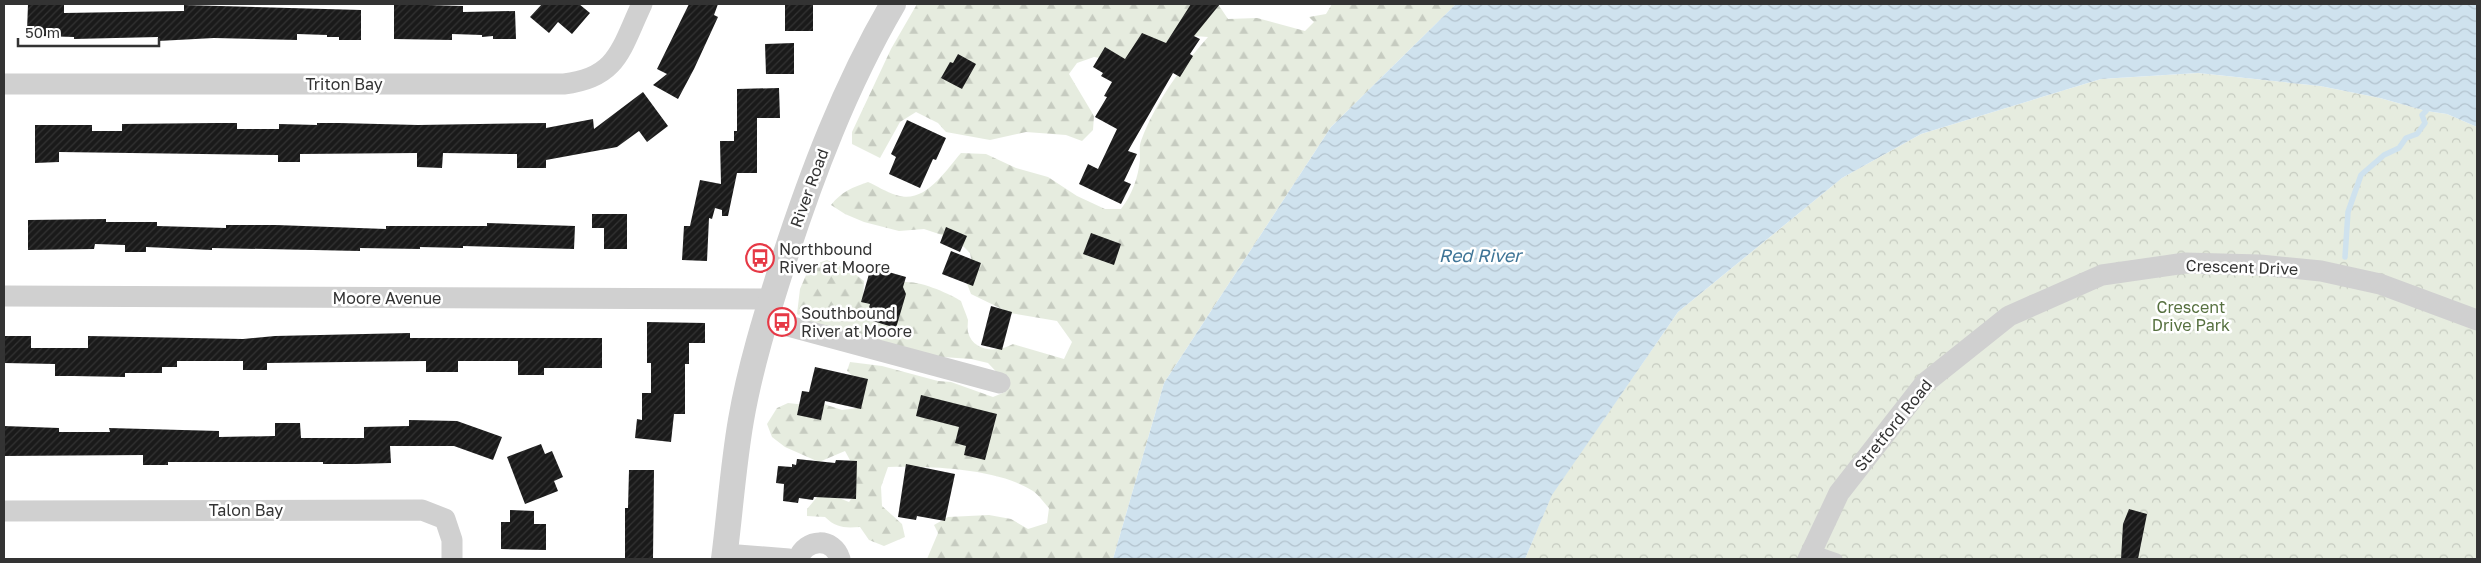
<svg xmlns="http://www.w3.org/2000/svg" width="2481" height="563" font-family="'Golos Text',sans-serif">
	<defs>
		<pattern id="forest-firs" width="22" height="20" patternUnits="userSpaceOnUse" patternTransform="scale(1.25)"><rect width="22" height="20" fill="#e6ecdf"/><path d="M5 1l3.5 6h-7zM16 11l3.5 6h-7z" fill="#c6cbc0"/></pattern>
		<pattern id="park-crowns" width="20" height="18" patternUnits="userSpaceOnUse" patternTransform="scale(1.25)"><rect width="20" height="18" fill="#e6ecdf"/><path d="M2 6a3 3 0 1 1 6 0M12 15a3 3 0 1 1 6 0" fill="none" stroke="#c6cbc0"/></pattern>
		<pattern id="water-waves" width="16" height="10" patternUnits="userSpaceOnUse" patternTransform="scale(1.25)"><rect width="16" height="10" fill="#cfe2ee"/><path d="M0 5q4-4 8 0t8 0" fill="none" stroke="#b2c2cd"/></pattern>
		<pattern id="building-hatch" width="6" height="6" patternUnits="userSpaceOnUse" patternTransform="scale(1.25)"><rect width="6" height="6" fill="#1a1a1a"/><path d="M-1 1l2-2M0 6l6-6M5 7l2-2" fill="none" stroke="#333"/></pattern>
	</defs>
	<rect width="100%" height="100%" fill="#fff"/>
	<path fill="url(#forest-firs)" d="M917 4H1218L1228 19 1257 18 1305 31 1314 22 1309 17 1326 14 1332 4H1456L1331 127 1164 383 1113 559H927L938 533 934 525 948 517 989 515 1011 519 1028 529 1047 523 1049 508C1044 503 1039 495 1033 491 997 468 930 466 888 467L881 487 882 506 902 524 905 537 884 546 869 540 860 527C845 528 836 528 825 517L807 516V509L818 496 839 498 849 502 856 493 851 462 845 451 819 462 785 447 772 437 767 424 777 408 788 403 806 405 821 403 842 410 858 408 857 380 847 371 850 362 882 366 938 381 951 382 993 397 1005 392 1006 382 988 363 971 359 929 356 825 329 797 314 800 289 810 266 827 260 851 271 864 281 863 302 879 307C884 301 889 290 895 285 909 275 948 293 961 301 963 307 966 314 968 320 968 324 967 328 968 332 973 352 998 353 1013 344L1064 359 1072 342 1057 321 1010 313 971 294 966 281 973 268 970 253 957 240 924 229 899 231 864 222 845 214 831 205C841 192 853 187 868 182 877 186 886 192 896 195 925 205 945 171 961 153L986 154 1016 168 1048 177 1077 196 1105 209H1121C1132 195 1138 178 1140 160 1140 153 1139 146 1141 141 1156 101 1180 69 1208 37L1180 35 1129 63 1094 57 1077 63 1069 74 1094 116 1093 130 1082 141 1066 135 1026 132 990 140 946 132 938 123 916 112 900 122 880 158 852 144V132L891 49Z"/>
	<path fill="url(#park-crowns)" d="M2198 73 2320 86 2380 98 2426 111 2447 114 2477 127V559H1525L1552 494 1678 312 1842 178 1921 134 2101 79Z"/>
	<path fill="url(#water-waves)" d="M1456 4H2477V127L2447 114 2426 111 2380 98 2320 86 2198 73 2101 79 1921 134 1842 178 1678 312 1552 495 1525 559H1113L1164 383 1331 127Z"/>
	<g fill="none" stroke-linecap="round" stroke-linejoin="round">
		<path stroke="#cfe2ee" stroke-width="5.5" d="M2345 257 2348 212 2361 175 2384 155 2399 148 2406 138 2417 134 2425 123 2422 115 2426 111"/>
	</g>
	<g fill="url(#building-hatch)">
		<path d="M28 4 64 5V13L184 11V5L361 10V40H339V37H327V35L297 34V40L214 38 158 41V37L74 39V37L41 36V31H27Z"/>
		<path d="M394 4 463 6V12L515 11 516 39H493V36L482 37V35L452 34V40L394 39Z"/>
		<path d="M542 4H579L590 13 572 34 558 22 549 33 530 17Z"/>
		<path d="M689 4H718L714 15 718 17 694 69 678 99 653 85 667 74 657 69Z"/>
		<rect x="785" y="4" width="28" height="27"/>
		<path d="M1191 4H1220L1194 36 1200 39 1190 54 1193 56 1180 77 1173 73 1128 151 1137 154 1124 181 1131 184 1121 204 1079 184 1088 164 1098 169 1117 129 1095 117 1107 97 1104 96 1112 82 1101 76 1103 73 1093 67 1105 47 1125 59 1142 33 1166 43Z"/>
		<path d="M794 43V74H766L765 44Z"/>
		<path d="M958 54 976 64 962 89 941 78 950 62 953 63Z"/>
		<path d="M779 88 780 118H757V173H737L728 216H722V210L715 208 712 219 709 218 707 261 682 260 684 226H690L700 180 721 184 720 141H734V131H737V89Z"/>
		<path d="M643 92 668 126 647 142 639 131 617 147 546 160V168H517V154L443 153 442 168 417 167V153L300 154V162H278V155L59 152V162L35 163V125H92V131H122V124L216 123H237V129H279V124L317 125V123H339L418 125 546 123V128L593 119 594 129Z"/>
		<path d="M907 120 946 138 936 160 933 159 920 188 889 174 896 157 891 154Z"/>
		<path d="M592 214H627V249H604V228H592Z"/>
		<path d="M106 219V222H157V226L226 228V225H276L386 229V226H487V223L575 226 574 249 463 246V248L420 247V249L360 248V251L212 248V250L146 247V252H125V245L95 244 94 249 28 250V220Z"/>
		<path d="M946 227 967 236 960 252 940 243Z"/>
		<path d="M1091 233 1121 244 1114 265 1083 254Z"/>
		<path d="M951 251 981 263 973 286 942 274Z"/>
		<path d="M871 267 906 277 903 287 906 294 896 328 866 319 870 304 861 302Z"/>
		<path d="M991 306 1012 312 1002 350 981 345Z"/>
		<path d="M647 322 705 323V343H689V364H685V414H674L671 442 635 438 637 419 642 420V393H651V363H647Z"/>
		<path d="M410 333V338H602V368H544V375H518V361H458V372H426V361L267 363V370H243V361H177V367H162V373H125V377L73 376H55V364L4 363V336H31V348H88V336L243 339 275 336Z"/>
		<path d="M815 367 868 379 861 409 825 401 821 420 797 415 802 391 809 392Z"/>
		<path d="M921 395 997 414 985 460 964 455 966 446 955 443 959 427 916 416Z"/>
		<path d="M409 420 457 421 502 437 493 460 454 446H390L391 463 355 464H323V462H168V465H143V455L4 456V426L59 428V432H110L109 428 219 431V437L275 436V423H300L301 438H364V427L409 426Z"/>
		<path d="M541 444 545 454 552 451 563 477 554 481 558 491 525 504 507 457Z"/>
		<path d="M797 459 835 463 836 460 857 461 856 499 814 497 813 500 799 498 798 503 783 501 784 484 776 483 778 466 792 467V464L796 465Z"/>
		<path d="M906 464 955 474 945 521 917 516 916 520 898 517Z"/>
		<path d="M629 470H654L653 559H625V508H628Z"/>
		<path d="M2129 509 2147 514 2138 559H2121L2123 524Z"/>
		<path d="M510 510 534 511V524H546V550L501 549V522H510Z"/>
	</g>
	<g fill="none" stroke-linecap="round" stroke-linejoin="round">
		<path stroke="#d0d0d0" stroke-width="11" d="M1811 550 1837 559"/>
		<g stroke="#d0d0d0" stroke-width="21">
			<path d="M4 84H564C618 78 621 48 642 4"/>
			<path d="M4 296 771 299"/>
			<path d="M766 320 1000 383"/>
			<path d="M4 511 422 510 445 519 452 540V559"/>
			<path d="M725 554 789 559"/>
			<path d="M798 559C806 538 833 537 840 559"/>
			<path d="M1808 559 1839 493 1925 383 2009 316 2102 275 2185 263 2260 265 2321 271 2380 284 2477 320"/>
		</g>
		<path stroke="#d0d0d0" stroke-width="26" d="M724 559C730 513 733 466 741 420 750 368 766 316 782 266 811 176 845 86 893 4"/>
	</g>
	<defs>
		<symbol id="bus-ring" viewBox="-11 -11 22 22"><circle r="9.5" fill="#fff" stroke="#e63946" stroke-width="1.5"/><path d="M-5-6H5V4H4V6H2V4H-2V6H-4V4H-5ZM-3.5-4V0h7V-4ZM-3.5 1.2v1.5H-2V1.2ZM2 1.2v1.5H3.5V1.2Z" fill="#e63946"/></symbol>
	</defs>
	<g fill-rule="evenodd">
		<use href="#bus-ring" x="744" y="242" width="32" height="32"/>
		<use href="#bus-ring" x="766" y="306" width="32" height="32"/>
	</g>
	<g text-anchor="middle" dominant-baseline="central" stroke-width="5" stroke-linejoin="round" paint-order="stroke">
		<g font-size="16" fill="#333" stroke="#fff">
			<text x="344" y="84">Triton Bay</text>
			<text transform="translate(809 188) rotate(-70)">River Road</text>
			<text transform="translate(2242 267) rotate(2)">Crescent Drive</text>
			<text x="387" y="298">Moore Avenue</text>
			<text transform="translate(1893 425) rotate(-51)">Stretford Road</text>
			<text x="246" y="510">Talon Bay</text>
		</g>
		<g font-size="16" fill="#333" stroke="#fff" text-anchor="start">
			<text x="779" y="249">Northbound<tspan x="779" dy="18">River at Moore</tspan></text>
			<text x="801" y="313">Southbound<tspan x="801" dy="18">River at Moore</tspan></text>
		</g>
		<g font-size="16" fill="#56703f" stroke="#fff">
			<text x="2191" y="307">Crescent<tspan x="2191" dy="18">Drive Park</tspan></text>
		</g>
		<g font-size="18" font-style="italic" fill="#3f7597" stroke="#fff">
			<text x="1480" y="255">Red River</text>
		</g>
	</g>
	<rect width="2481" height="563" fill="none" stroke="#333333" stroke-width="10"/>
	<path d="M18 38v8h141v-8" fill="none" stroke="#333333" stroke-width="2.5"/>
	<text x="25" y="38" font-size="15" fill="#333333" stroke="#ffffff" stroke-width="4" paint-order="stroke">50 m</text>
</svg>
